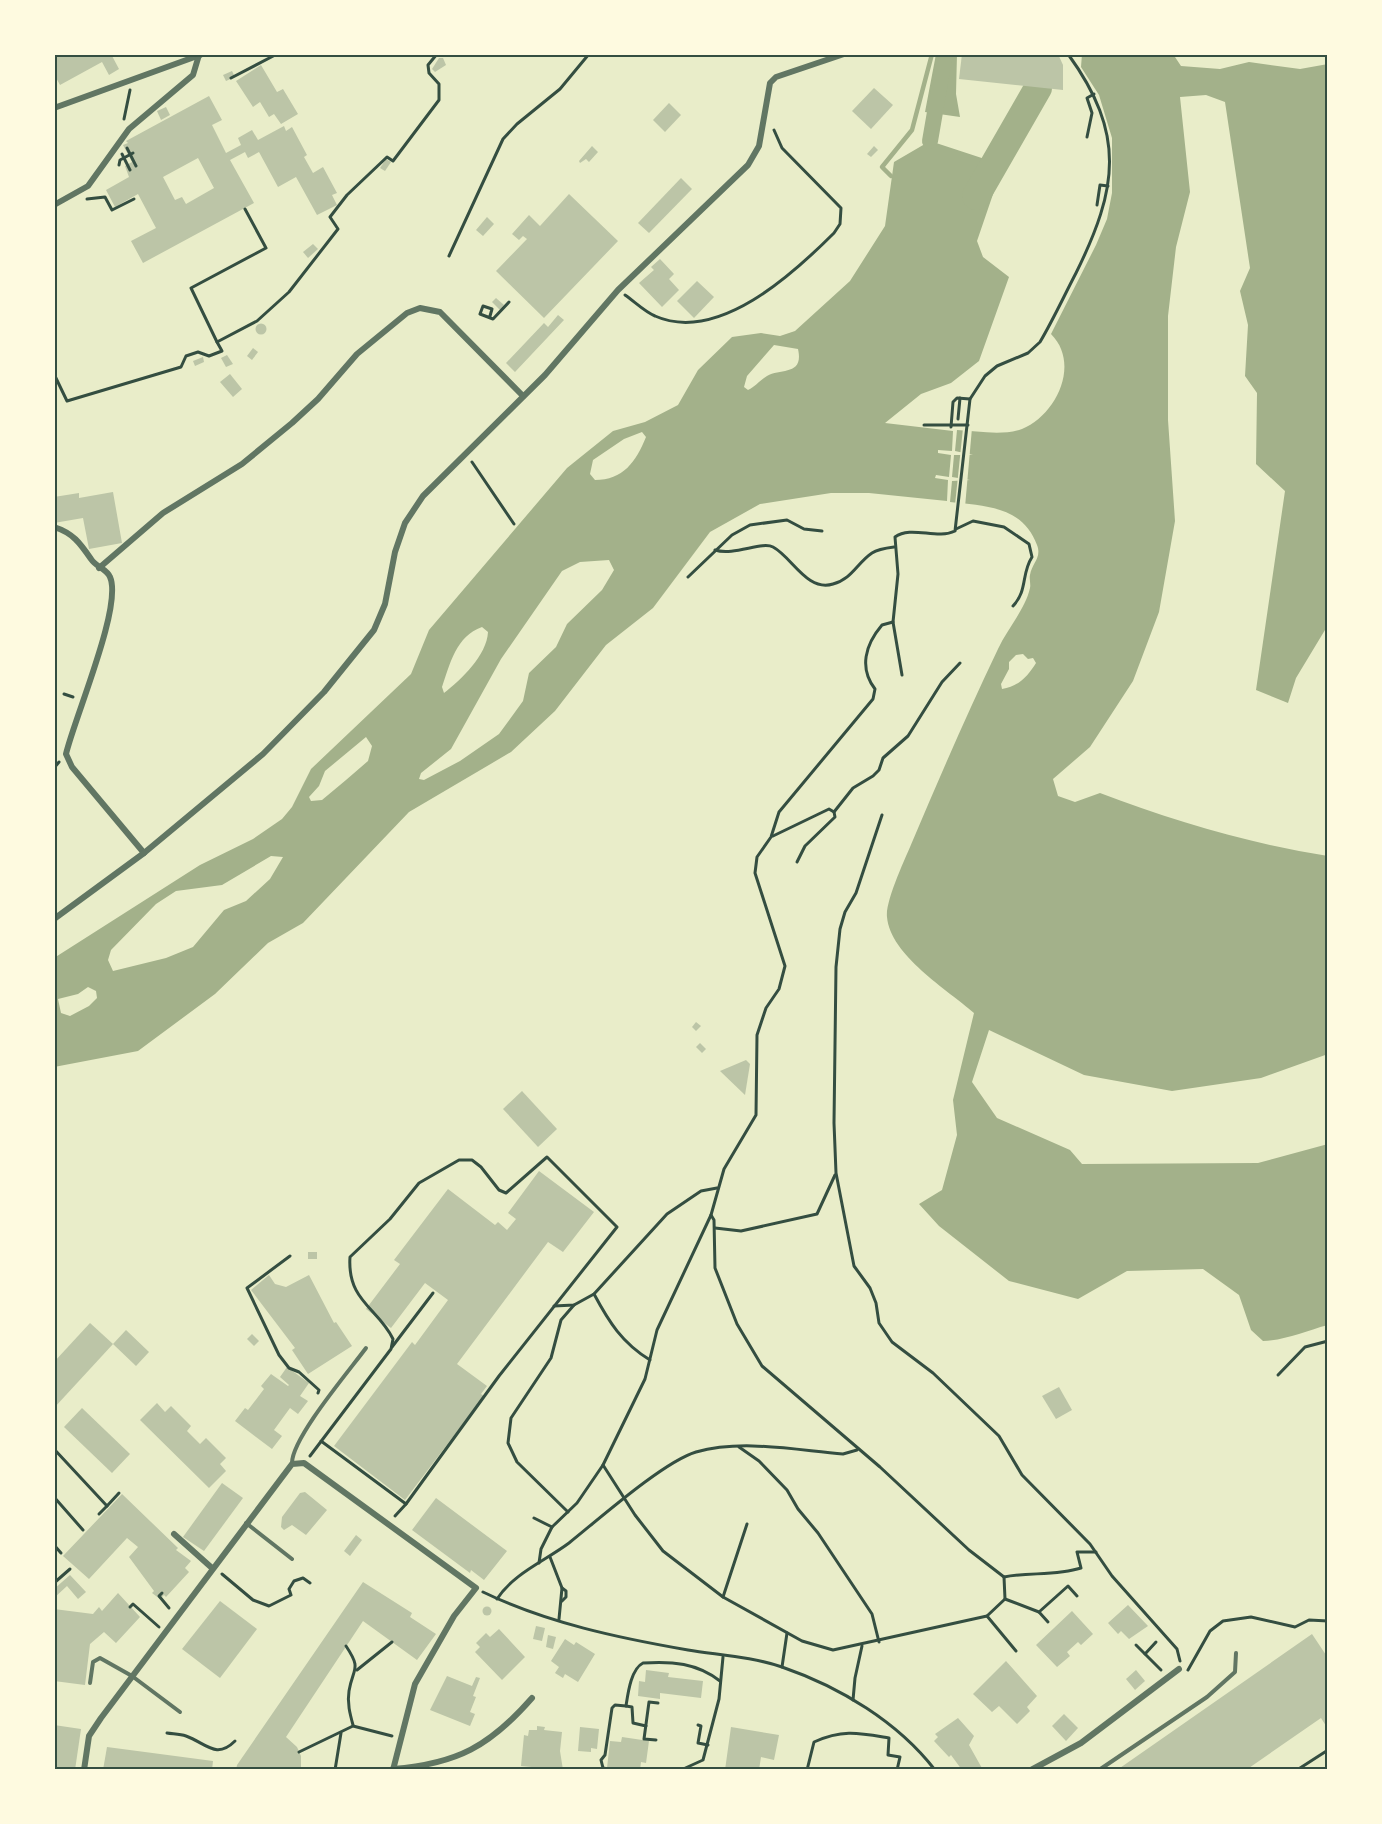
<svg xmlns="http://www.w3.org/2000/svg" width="1382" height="1824" font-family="'DejaVu Sans',sans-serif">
	<rect width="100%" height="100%" fill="#e9edc9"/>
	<g fill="#a3b18a" fill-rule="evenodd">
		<path d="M936 54H957L956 94 960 117 925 112Z"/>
		<path d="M1082 54H1173L1181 66 1220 69 1249 62 1300 69 1328 64V625L1296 678 1288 703 1256 690 1285 491 1256 464 1257 393 1245 376 1248 325 1240 291 1250 268 1225 102 1206 95 1180 97 1190 192 1176 247 1168 316V420L1175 521 1159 612 1133 681 1090 747 1053 779 1058 796 1075 802 1100 793C1173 821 1251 844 1328 856V1054L1261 1078 1172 1091 1084 1075 989 1030 972 1082 997 1118 1070 1150 1082 1164 1258 1163 1328 1144V1325C1305 1331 1287 1340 1263 1341L1251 1330 1239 1295 1203 1269 1127 1271 1078 1299 1009 1281 939 1226 919 1204 942 1190 957 1135 953 1100 974 1013C948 990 890 955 887 917 885 901 906 857 913 840 940 776 968 712 998 649 1007 629 1025 610 1030 588 1031 584 1029 579 1030 575 1032 563 1042 558 1037 545 1023 506 985 506 950 502L952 481 970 480 952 477 954 455H973L955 451 957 430C978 431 1002 436 1022 429 1056 415 1081 364 1051 334L1096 245 1107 219 1112 193V138L1099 95 1081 67ZM1023 654 1028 659 1033 658 1036 663C1028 676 1018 687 1002 689L1001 684 1009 669V662L1016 655Z"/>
		<path d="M930 141 1003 165 977 241 983 257 1009 277 979 361 951 383 921 394 885 423 953 431 952 451 938 450V453L951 455 949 477 936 475 935 478 948 480 947 501 869 493H831L760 504 710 532 653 608 606 645 555 711 511 752 409 812 303 923 268 943 215 994 138 1051 54 1067V958L200 865 253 839 282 819 292 807 311 769 411 674 429 630 567 468 613 431 645 422 678 405 698 370 732 337 761 333 780 336 795 331 850 281 885 226 894 162ZM774 345 798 349C804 376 781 368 767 376 760 380 756 386 748 390L744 387 747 376ZM642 432 646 437C636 462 623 480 595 480L590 474 593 460 624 439ZM609 560 614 570 602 590 567 624 556 647 529 673 523 701 499 734 460 761 424 780 419 779 421 773 451 749 501 659 562 571 580 562ZM482 627 488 632C487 655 461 680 444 693L442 687C450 664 456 636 482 627ZM366 737 372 746 368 761 346 780 322 800 311 801 309 797 319 786 325 771ZM271 856 283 857 270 879 246 901 224 910 193 947 166 958 113 971 108 960 111 950 156 904 176 891 222 885ZM88 987 96 991 97 998 89 1006 70 1016 61 1013 58 999 78 994Z"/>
	</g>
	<path fill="#e9edc9" d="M963 428H972L965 507 955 505Z"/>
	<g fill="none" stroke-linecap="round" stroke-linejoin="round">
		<path stroke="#a3b18a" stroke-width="4.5" d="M891 176 882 167 912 130 932 54"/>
		<path stroke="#a3b18a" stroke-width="16" d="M930 141 945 54"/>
		<path stroke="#a3b18a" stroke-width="28" d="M976 196 1038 88"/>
	</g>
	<g fill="#bcc5a7" fill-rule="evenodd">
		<path d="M58 54H111L119 69 109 75 102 62 60 85 54 74V59L59 56Z"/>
		<path d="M962 54H1058L1063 65V90L959 79Z"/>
		<path d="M439 58H443L446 65 435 72 432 69Z"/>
		<path d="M261 65 277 92 283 89 298 114 281 124 274 114 269 117 260 102 253 107 236 81Z"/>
		<path d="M232 71 235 77 226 81 223 75Z"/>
		<path d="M874 88 893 105 871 129 852 111Z"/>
		<path d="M209 96 222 120 212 125 226 153 241 145 238 138 252 130 258 140 284 126 286 131 292 127 307 155 304 157 313 173 323 167 337 193 332 195 337 205 317 215 296 177 278 187 259 152 248 158 245 152 230 160 254 203 143 263 131 241 156 228 138 194 115 207 106 190 129 177 125 166 132 162 123 145 128 143 126 141ZM198 158 214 188 186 204 182 197 175 200 163 177Z"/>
		<path d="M669 103 681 115 665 132 653 120Z"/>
		<path d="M166 107 170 115 161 120 157 111Z"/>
		<path d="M592 146 598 152 589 162 586 159 580 163 579 161Z"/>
		<path d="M874 146 878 150 871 157 867 154Z"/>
		<path d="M386 159 391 162 385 171 380 168Z"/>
		<path d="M681 178 692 189 649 233 638 223Z"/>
		<path d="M569 194 618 241 544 318 496 271 527 239 523 236 519 240 512 234 529 215 540 226Z"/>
		<path d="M487 217 494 224 483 236 476 230Z"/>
		<path d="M313 244 318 249 308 258 303 252Z"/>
		<path d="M660 259 674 274 669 279 679 290 662 307 639 283 654 270 651 267Z"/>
		<path d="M697 281 714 297 694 318 677 301Z"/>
		<path d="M496 298 504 305 500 310 492 302Z"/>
		<path d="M558 315 564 320 515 372 506 363 544 323 548 327Z"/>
		<circle cx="261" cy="329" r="5.5"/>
		<path d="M253 348 258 352 252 360 247 356Z"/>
		<path d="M227 355 233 364 226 367 221 358Z"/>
		<path d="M203 357 204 362 195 366 193 361Z"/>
		<path d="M230 374 242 389 233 397 220 382Z"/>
		<path d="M113 492 122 543 89 549 83 518 54 523V497L79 493V498Z"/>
		<path d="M696 1022 701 1026 696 1031 692 1027Z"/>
		<path d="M700 1043 706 1049 702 1053 696 1047Z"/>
		<path d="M746 1060 750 1064 745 1095 720 1071Z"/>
		<path d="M522 1091 557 1129 538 1147 503 1109Z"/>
		<path d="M539 1171 594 1212 563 1252 548 1242 457 1364 487 1386 481 1394 484 1396 405 1500 334 1446 412 1342 415 1345 448 1300 425 1283 391 1328 366 1309 400 1264 394 1260 448 1189 495 1225 498 1222 507 1230 516 1219 508 1213Z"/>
		<rect x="308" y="1252" width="9" height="7"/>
		<path d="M269 1275 275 1284 286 1287 309 1275 334 1323 336 1322 352 1346 308 1374 292 1350 295 1348 251 1290Z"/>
		<path d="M90 1323 113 1344 54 1408V1362Z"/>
		<path d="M126 1330 149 1352 136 1366 113 1344Z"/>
		<path d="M252 1334 259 1341 254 1346 247 1339Z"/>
		<path d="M287 1367 309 1383 300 1396 308 1401 298 1414 290 1408 274 1430 282 1436 272 1449 235 1421 245 1408 248 1410 264 1389 261 1386 271 1374 288 1386 289 1385 280 1377Z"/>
		<path d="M1059 1387 1072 1410 1056 1419 1042 1396Z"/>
		<path d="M157 1403 165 1412 171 1406 191 1426 187 1431 200 1444 206 1438 226 1458 220 1464 226 1471 209 1488 140 1420Z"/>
		<path d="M82 1408 130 1454 112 1473 64 1427Z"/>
		<path d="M222 1483 243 1498 204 1551 183 1537Z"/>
		<path d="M305 1492 327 1510 306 1535 292 1525 284 1530 281 1527 282 1517 300 1493Z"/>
		<path d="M122 1494 178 1548 176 1550 191 1561 185 1568 189 1572 166 1597 164 1595 160 1599 152 1593 154 1591 129 1557 138 1547 127 1538 89 1579 63 1556Z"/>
		<path d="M436 1498 507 1551 484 1580 471 1570 470 1573 412 1530Z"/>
		<path d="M356 1535 362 1540 350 1556 344 1551Z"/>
		<path d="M70 1575 86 1592 78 1599 67 1586 54 1598V1589Z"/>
		<path d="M363 1582 412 1613 410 1617 436 1634 417 1660 363 1621 286 1737 297 1747 301 1756V1770H236L237 1765Z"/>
		<path d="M118 1593 140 1617 116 1643 104 1632 90 1644 85 1685 54 1681V1609L93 1614 99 1607 102 1611Z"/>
		<path d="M220 1601 257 1629 220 1678 182 1649Z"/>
		<path d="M1128 1605 1148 1626 1129 1639 1121 1631 1118 1634 1108 1623Z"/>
		<circle cx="487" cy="1611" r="4.5"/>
		<path d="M1072 1611 1093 1634 1081 1645 1078 1642 1067 1652 1070 1656 1057 1667 1036 1645Z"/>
		<path d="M536 1626 545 1628 542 1641 533 1639Z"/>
		<path d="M499 1629 525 1657 502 1680 475 1652 480 1647 476 1643 486 1633 490 1637Z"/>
		<path d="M1312 1634 1328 1658V1729L1321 1718 1246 1770H1117Z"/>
		<path d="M548 1635 556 1637 553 1649 546 1647Z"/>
		<path d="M565 1639 574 1645 576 1642 595 1654 578 1682 565 1674 563 1678 555 1673 559 1667 551 1661Z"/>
		<path d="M1006 1661 1037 1696 1027 1707 1030 1711 1017 1724 999 1706 992 1712 973 1694Z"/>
		<path d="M646 1670 669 1673 668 1677 703 1681 701 1698 660 1693V1699L638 1696 639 1681 645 1682Z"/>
		<path d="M1136 1670 1145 1681 1135 1690 1126 1679Z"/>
		<path d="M447 1676 472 1686 476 1677 480 1678 473 1696 476 1697 470 1712 475 1714 470 1726 430 1710Z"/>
		<path d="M1064 1714 1078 1728 1066 1741 1052 1726Z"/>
		<path d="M958 1718 974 1736 969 1745 983 1770H962L951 1755 949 1757 934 1741 938 1737 935 1734Z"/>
		<path d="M54 1725 81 1729 75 1770H54Z"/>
		<path d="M537 1726 545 1727 544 1730 562 1732 560 1751 563 1770 521 1766 524 1735 528 1736 529 1730H537Z"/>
		<path d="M580 1727 599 1729 597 1749 591 1748V1752L578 1751Z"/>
		<path d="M731 1727 779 1735 774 1760 761 1757 759 1770H725Z"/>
		<path d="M622 1737 649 1741 646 1763 641 1762 640 1770 607 1768 610 1741 621 1742Z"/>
		<path d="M107 1747 213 1761 212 1770H103Z"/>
	</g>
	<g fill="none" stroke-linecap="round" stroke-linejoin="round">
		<g stroke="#344e41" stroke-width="3">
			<path d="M231 78 277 54"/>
			<path d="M124 119 130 90"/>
			<path d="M1087 137 1092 113 1087 98 1094 94"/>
			<path d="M127 148 136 166"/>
			<path d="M122 154 130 170"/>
			<path d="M119 165 120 160 133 153"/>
			<path d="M87 199 105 197 112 210 134 199"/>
			<path d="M1097 205 1100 185 1108 186"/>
			<path d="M245 209 266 248 191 288 217 342 257 321 289 292 338 229 330 217 347 195 387 157 393 161 439 100V84L429 73 428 65 437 54"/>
			<path d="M449 256 503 139 517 124 560 89 589 54"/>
			<path d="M625 295C635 302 645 312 655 316 718 344 794 273 834 233L840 224 841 208 782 148 774 130"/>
			<path d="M490 316 492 309 483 306 480 314 493 319 509 302"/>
			<path d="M54 374 67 401 181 367 186 356 198 352 209 356 222 351 217 342"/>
			<path d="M958 419 960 398"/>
			<path d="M924 425H968"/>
			<path d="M951 427 953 402 957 398 970 399"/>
			<path d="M472 462 514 524"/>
			<path d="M956 529 973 521 1004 527 1029 544 1032 557C1021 574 1028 590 1013 606"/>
			<path d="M715 550C734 556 762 541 773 547 792 557 807 592 833 584 852 579 857 563 872 553 878 549 886 548 894 547"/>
			<path d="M688 577 732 535 750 525 787 520 804 529 822 531"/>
			<path d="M902 675 893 622 898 574 895 537C911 525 937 540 955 531L970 399 985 376 997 366 1028 353 1040 342C1053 320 1064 296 1076 273 1118 188 1126 134 1068 54"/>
			<path d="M64 694 73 697"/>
			<path d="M54 768 59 762"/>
			<path d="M834 812 853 788 873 776 879 770 883 758 908 736 942 682 960 663"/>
			<path d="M882 815 856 893 845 912 840 929 836 967 834 1123 836 1173 854 1266 870 1288 876 1303 879 1323 892 1342 933 1373 999 1436 1022 1475 1090 1544 1112 1576 1177 1649 1180 1661"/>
			<path d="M773 836 829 809 834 812 835 817 805 846 797 862"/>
			<path d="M711 1215 714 1220 715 1268 737 1324 762 1366 880 1467 969 1550 1004 1577C1029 1572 1056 1576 1081 1568L1077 1552H1096"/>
			<path d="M715 1228 741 1231 817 1214 835 1175"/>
			<path d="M290 1256 247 1288 279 1355 289 1368 299 1372 319 1390 318 1393"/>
			<path d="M594 1294C609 1322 622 1343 650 1360"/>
			<path d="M554 1306 574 1305 594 1294 667 1214 701 1191 717 1188"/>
			<path d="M392 1347 433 1293"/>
			<path d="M1278 1375 1305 1347 1328 1341"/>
			<path d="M739 1447 759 1461 787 1490 798 1509 818 1533 872 1614 879 1642"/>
			<path d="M54 1449 107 1506 99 1514"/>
			<path d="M310 1456 391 1349 393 1339C378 1308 347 1301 350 1257L390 1219 419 1183 459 1160H472L481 1167 499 1190 506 1193 547 1157 617 1227 499 1376 406 1504 321 1441"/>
			<path d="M603 1465 635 1515 663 1551 723 1597 802 1641 833 1650 987 1616 1005 1599 1004 1577"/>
			<path d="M54 1497 83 1530"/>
			<path d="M107 1506 119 1493"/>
			<path d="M568 1512 517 1462 508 1443 511 1418 551 1358 561 1320 574 1305"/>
			<path d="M395 1516 406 1504"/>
			<path d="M534 1518 552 1527"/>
			<path d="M54 1545 61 1553"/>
			<path d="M550 1557 562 1588 559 1619"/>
			<path d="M539 1563 541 1549 552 1527 577 1503 603 1465 645 1379 657 1330 711 1215 724 1169 756 1115 757 1035 766 1008 779 989 785 966 755 873 757 857 771 837 779 812 873 699 875 689C859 668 865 645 882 625L893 622"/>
			<path d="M222 1574 253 1600 269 1606 291 1595 289 1589 294 1581 303 1578 310 1583"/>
			<path d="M54 1583 70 1569"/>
			<path d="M483 1592C547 1623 619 1638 688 1650 719 1655 753 1657 782 1667 840 1687 898 1722 935 1770"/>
			<path d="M162 1593 159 1596 169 1608"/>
			<path d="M723 1597 747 1524"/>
			<path d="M497 1599C514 1573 545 1561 569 1543 598 1520 663 1462 696 1452 742 1439 795 1450 843 1454L857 1450"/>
			<path d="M1005 1599 1039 1612 1068 1586 1077 1596"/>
			<path d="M562 1601 566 1597V1591L562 1588"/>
			<path d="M130 1607 133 1604 159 1627"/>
			<path d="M1039 1612 1048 1622"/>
			<path d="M987 1616 1016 1651"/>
			<path d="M1136 1645 1161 1670"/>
			<path d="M346 1646C362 1670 353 1667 349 1691 347 1703 350 1714 353 1725"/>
			<path d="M1145 1654 1156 1642"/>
			<path d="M782 1667 787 1633"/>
			<path d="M357 1670 392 1642"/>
			<path d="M1188 1670 1210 1631 1223 1621 1251 1617 1295 1627 1309 1620 1328 1621"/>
			<path d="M853 1700 855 1678 862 1646"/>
			<path d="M698 1725 701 1726 698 1743 708 1745"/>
			<path d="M646 1726 633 1723 632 1707 626 1706C628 1693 631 1669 643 1663 672 1661 697 1663 720 1681"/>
			<path d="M167 1733C173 1734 180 1734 186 1736 206 1743 216 1760 235 1741"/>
			<path d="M656 1740 644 1739 649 1702 658 1703"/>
			<path d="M299 1752 353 1726 392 1736"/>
			<path d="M335 1770 341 1733"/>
			<path d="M613 1770 603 1768 601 1760 605 1755 612 1708 615 1705 626 1706"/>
			<path d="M681 1770 703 1760 719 1699 723 1657"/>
			<path d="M807 1770 814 1742C843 1729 859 1733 889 1738L888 1755 900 1757 897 1770"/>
			<path d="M1297 1770 1328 1750"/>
		</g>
		<g stroke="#617663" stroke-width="4">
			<path d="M292 1463C292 1438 349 1371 366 1348"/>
			<path d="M246 1523 292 1559"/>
			<path d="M90 1683 93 1662 100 1658 132 1676 180 1712"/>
			<path d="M1099 1770 1207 1697 1235 1672 1236 1653"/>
		</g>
		<g stroke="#617663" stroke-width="6">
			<path d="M54 108 200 55"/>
			<path d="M54 205 88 186 129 129 193 75 199 55"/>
			<path d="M54 527C73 533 80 543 91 559 96 567 107 569 110 577 123 606 74 719 66 754L72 767 144 853"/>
			<path d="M99 568 163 513 242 464 292 423 318 399 357 354 407 313 420 308 440 312 523 396"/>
			<path d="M54 919 144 853 263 754 324 692 374 630 385 604 395 552 405 523 423 496 545 375 618 290 748 165 759 146 770 83 776 77 844 54"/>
			<path d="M174 1534 212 1568"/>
			<path d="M393 1769C457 1764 490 1746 532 1698"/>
			<path d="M84 1770 89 1736 101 1718 292 1464 304 1463 476 1588 454 1616 415 1684 393 1770"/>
			<path d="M1031 1770 1081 1743 1179 1669"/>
		</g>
	</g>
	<rect width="1382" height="1824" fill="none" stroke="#fefae0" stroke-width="111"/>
	<rect x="56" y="56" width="1270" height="1712" fill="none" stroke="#344e41" stroke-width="2"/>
</svg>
